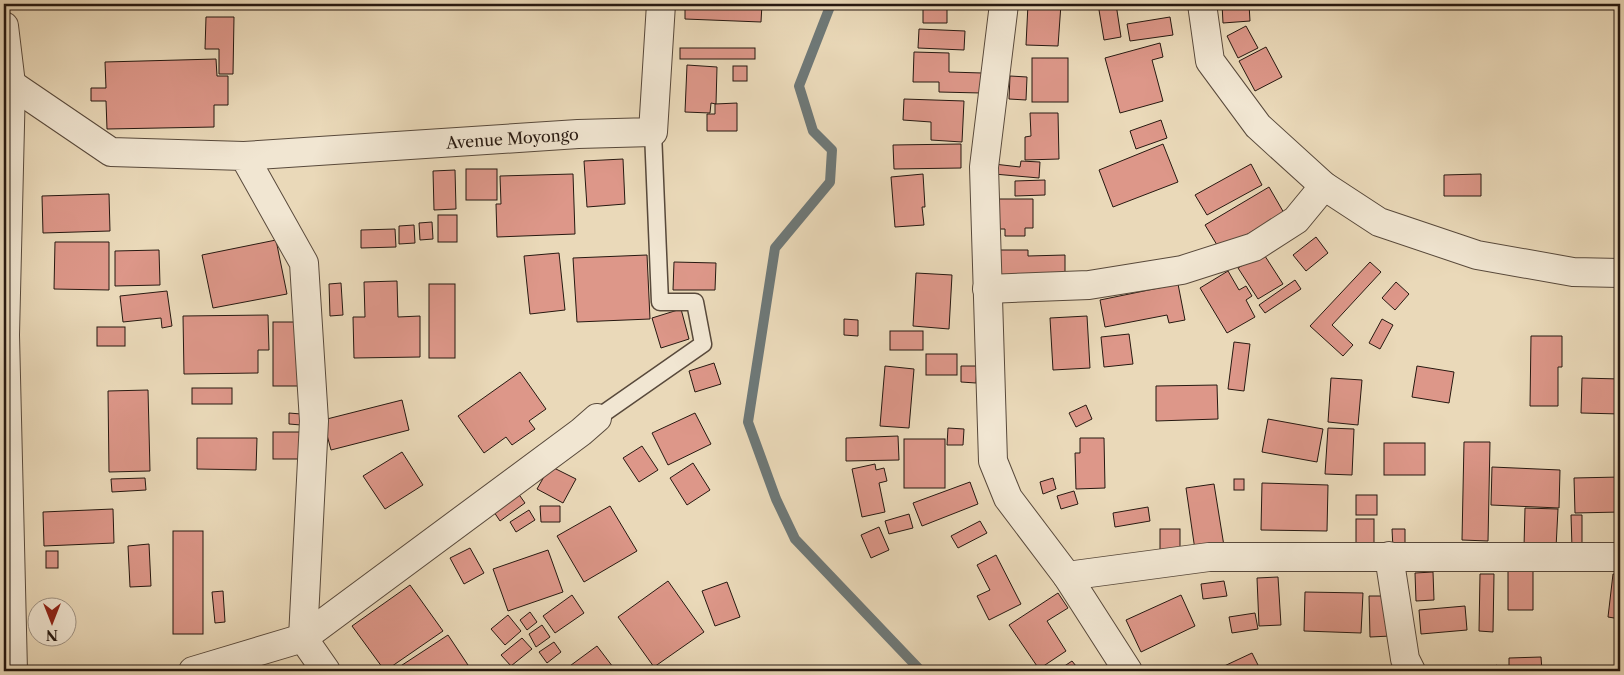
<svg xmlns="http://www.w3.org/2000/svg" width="1624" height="675" font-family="'Libre Caslon Text',serif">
	<rect width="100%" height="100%" fill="#ead9b9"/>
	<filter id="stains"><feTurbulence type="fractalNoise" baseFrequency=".004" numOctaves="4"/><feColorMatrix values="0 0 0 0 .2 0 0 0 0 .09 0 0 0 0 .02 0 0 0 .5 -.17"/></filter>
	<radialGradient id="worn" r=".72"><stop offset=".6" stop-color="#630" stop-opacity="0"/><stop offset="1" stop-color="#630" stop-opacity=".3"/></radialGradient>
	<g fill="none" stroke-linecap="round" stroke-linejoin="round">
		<path stroke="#6e7877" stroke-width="10" d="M831 4 799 86 813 131 832 150 830 182 775 248 748 422 776 499 795 539 921 671"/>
	</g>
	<g fill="#dd9789" stroke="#271911">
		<path d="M685 4H762L761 22 685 19Z"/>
		<path d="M913 4H947V23H923V6L913 7Z"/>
		<path d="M961 4H992V8L961 9Z"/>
		<path d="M1028 4H1061L1058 46 1026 45Z"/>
		<path d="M1098 4H1116L1121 37 1104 40Z"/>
		<path d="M1222 4H1249L1250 21 1223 23Z"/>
		<path d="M206 17H234L233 74H219V49H205Z"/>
		<path d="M1170 17 1173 35 1130 41 1127 24Z"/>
		<path d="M1246 26 1258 48 1238 58 1227 36Z"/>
		<path d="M919 29 965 31 964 50 918 48Z"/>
		<path d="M1160 43 1163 57 1152 60 1163 101 1120 113 1105 58Z"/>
		<path d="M1266 47 1282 77 1255 91 1239 61Z"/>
		<rect x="680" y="48" width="75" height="11"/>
		<path d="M914 52 949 53V72L982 73 981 93 939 92V82H913Z"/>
		<rect x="1032" y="58" width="36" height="44"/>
		<path d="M216 59 217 76H228V105H214V127L107 129 106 101H91V88H106L105 62Z"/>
		<path d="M687 65 717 67 716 104 711 103 710 113 685 112Z"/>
		<rect x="733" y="66" width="14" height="15"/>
		<path d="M1010 76 1027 77 1026 100 1009 99Z"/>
		<path d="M904 99 964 101 962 142 931 140V122L903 120Z"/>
		<path d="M737 103V131H707V114H715V104Z"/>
		<path d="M1030 113H1058L1059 159 1025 160V137L1031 136Z"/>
		<path d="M1161 120 1167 138 1136 149 1130 131Z"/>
		<path d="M961 144V168L894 169 893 145Z"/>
		<path d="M1163 144 1178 182 1113 207 1099 170Z"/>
		<path d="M623 159 625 204 587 207 584 161Z"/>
		<path d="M1021 161 1040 162 1039 178 994 174V164L1020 167Z"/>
		<path d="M1251 164 1262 185 1207 215 1195 195Z"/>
		<rect x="466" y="169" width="31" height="31"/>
		<path d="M455 170 456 209 434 210 433 171Z"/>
		<path d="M573 174 575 234 497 237 496 204H501L500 176Z"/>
		<path d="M923 174 925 207H922L924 225 895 227 891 177Z"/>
		<path d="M1481 174V196H1444V175Z"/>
		<path d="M1045 180V195L1015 196V181Z"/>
		<path d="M1269 187 1284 213 1220 250 1205 225Z"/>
		<path d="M109 194 110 231 43 233 42 196Z"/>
		<path d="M994 199H1033V228H1025V236H1005V229H994Z"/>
		<rect x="438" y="215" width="19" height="27"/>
		<path d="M432 222 433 239 420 240 419 223Z"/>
		<path d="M414 225 415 243 399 244V226Z"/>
		<path d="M395 229 396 247 361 248V230Z"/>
		<path d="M1316 237 1328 253 1306 271 1293 255Z"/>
		<path d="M276 240 287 294 213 308 202 255Z"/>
		<path d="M55 242H109V290L54 289Z"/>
		<path d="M159 250 160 285 115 286V251Z"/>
		<path d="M998 250H1028V256L1065 255V280L999 281Z"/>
		<path d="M559 253 565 310 530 314 524 256Z"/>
		<path d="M1263 253 1283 284 1258 299 1238 268Z"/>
		<path d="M647 255 650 319 577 322 573 258Z"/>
		<path d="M674 262 716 263 715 290H673Z"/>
		<path d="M1370 262 1381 272 1332 325 1353 345 1343 356 1310 326Z"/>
		<path d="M1228 271 1239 290 1246 286 1252 296 1246 300 1255 317 1227 333 1200 288Z"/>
		<path d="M916 273 952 275 949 329 913 326Z"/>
		<path d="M1295 280 1301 289 1265 313 1259 305Z"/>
		<path d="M397 281 398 317 420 316V357L354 358 353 317H365L364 282Z"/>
		<path d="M1396 282 1409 294 1395 310 1382 298Z"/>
		<path d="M341 283 343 315 330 316 329 284Z"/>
		<rect x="429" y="284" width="26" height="74"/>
		<path d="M1178 284 1185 320 1169 323 1167 315 1105 327 1100 300Z"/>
		<path d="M167 291 172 326 162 328 161 318 123 322 120 296Z"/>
		<path d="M681 309 689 339 661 348 652 318Z"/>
		<path d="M268 315 269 350H258V373L184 374 183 316Z"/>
		<path d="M1087 316 1090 368 1053 370 1050 318Z"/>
		<path d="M844 319 858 320V336L844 335Z"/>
		<path d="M1382 319 1393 325 1380 349 1369 343Z"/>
		<rect x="273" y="322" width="29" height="64"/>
		<rect x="97" y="327" width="28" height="19"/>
		<rect x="890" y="331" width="33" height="19"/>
		<path d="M1129 334 1133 364 1104 367 1101 337Z"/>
		<path d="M1531 336H1562V367H1558V406H1530Z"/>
		<path d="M1234 342 1250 344 1244 391 1228 389Z"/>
		<rect x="926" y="354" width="31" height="21"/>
		<path d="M714 363 721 384 695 392 689 371Z"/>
		<path d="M885 366 914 369 909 428 880 426Z"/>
		<path d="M961 366H977L976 383 961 382Z"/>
		<path d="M1417 366 1454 372 1449 403 1412 397Z"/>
		<path d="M520 372 546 409 529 421 535 429 512 445 506 437 484 453 458 416Z"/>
		<path d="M1331 378 1362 380 1358 425 1328 422Z"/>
		<path d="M1582 378 1620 379V414L1581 413Z"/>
		<path d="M1217 385 1218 419 1156 421V386Z"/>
		<rect x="192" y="388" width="40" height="16"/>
		<path d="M148 390 150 471 109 472 108 391Z"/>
		<path d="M402 400 409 430 331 450 323 420Z"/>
		<path d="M1086 405 1092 419 1076 427 1069 413Z"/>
		<path d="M289 413 301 414V425L289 424Z"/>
		<path d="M695 413 711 444 668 465 652 433Z"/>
		<path d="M1268 419 1323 429 1317 462 1262 452Z"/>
		<path d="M948 428 964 429 963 445H947Z"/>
		<path d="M1328 428 1354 429 1352 475 1325 474Z"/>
		<rect x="273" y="432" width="28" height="27"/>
		<path d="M898 436 899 460 846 461V438Z"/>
		<path d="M197 438H257L256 470 197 469Z"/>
		<path d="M1080 438H1104L1105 488 1076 489 1075 453H1080Z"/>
		<rect x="904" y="439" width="41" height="49"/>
		<path d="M1464 442H1490L1488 541 1462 540Z"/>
		<rect x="1384" y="443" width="41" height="32"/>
		<path d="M642 446 658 470 639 482 623 458Z"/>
		<path d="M402 452 423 485 385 509 363 476Z"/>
		<path d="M693 463 710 490 687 505 670 478Z"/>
		<path d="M875 464 876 470 884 468 887 481 879 483 885 512 862 517 852 469Z"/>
		<path d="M550 466 576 479 563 503 537 489Z"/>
		<path d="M1492 467 1560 470 1559 508 1491 505Z"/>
		<path d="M1620 477V512L1575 513 1574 478Z"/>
		<path d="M145 478 146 490 112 492 111 479Z"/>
		<path d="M1053 478 1056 489 1043 494 1040 482Z"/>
		<rect x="1234" y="479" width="10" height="11"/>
		<path d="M970 482 978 504 922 526 913 503Z"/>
		<path d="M1262 483 1328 485 1327 531 1261 530Z"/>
		<path d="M1214 484 1224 546 1195 550 1186 488Z"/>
		<path d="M515 489 525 503 500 521 490 506Z"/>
		<path d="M1074 491 1078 504 1061 509 1057 496Z"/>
		<rect x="1356" y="495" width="21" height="20"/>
		<path d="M540 506H560V522H541Z"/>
		<path d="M610 506 637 551 584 582 557 536Z"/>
		<path d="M1148 507 1150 521 1115 527 1113 513Z"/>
		<path d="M1525 508 1558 509 1556 548 1524 547Z"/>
		<path d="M113 509 114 543 44 546 43 512Z"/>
		<path d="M529 510 535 520 516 532 510 522Z"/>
		<path d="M909 514 913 528 889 534 885 521Z"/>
		<path d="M1571 515H1582V548H1572Z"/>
		<rect x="1356" y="519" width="18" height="29"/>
		<path d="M980 521 987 533 958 548 951 536Z"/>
		<path d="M879 527 889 550 871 558 861 535Z"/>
		<rect x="1160" y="529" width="20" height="23"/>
		<path d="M1392 529H1405V549H1393Z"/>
		<rect x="173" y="531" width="30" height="103"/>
		<path d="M149 544 151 586 130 587 128 546Z"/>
		<path d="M470 548 484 573 464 584 450 558Z"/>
		<path d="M548 550 563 592 508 611 493 569Z"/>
		<rect x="46" y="551" width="12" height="17"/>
		<path d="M996 555 1021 604 989 620 977 596 990 590 977 565Z"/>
		<path d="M1508 566 1533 567V610H1508Z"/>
		<path d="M1433 572 1434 600 1416 601 1415 573Z"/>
		<path d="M1480 574H1494L1493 632 1479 631Z"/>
		<path d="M1613 574 1620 575V619L1608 617Z"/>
		<path d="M1278 577 1281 625 1259 626 1257 578Z"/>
		<path d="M668 581 704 632 654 667 618 617Z"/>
		<path d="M1224 581 1227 596 1203 599 1201 584Z"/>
		<path d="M727 582 740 617 715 626 702 591Z"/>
		<path d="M410 585 443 631 385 671 352 626Z"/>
		<path d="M223 591 225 622 215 623 212 592Z"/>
		<path d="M1305 592 1363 593 1361 633 1304 631Z"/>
		<path d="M1058 593 1068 608 1047 621 1066 651 1039 669 1009 625Z"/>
		<path d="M572 595 584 613 555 633 543 616Z"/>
		<path d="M1181 595 1195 626 1141 652 1126 620Z"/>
		<path d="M1369 596H1391V636L1370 637Z"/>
		<path d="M1465 606 1467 630 1421 634 1419 610Z"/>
		<path d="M530 612 537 622 527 630 520 620Z"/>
		<path d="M1255 613 1258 629 1232 633 1229 617Z"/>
		<path d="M508 615 521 631 505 645 491 629Z"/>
		<path d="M542 625 550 637 536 647 529 634Z"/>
		<path d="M448 635 472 671H393Z"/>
		<path d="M522 638 532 649 511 666 501 655Z"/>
		<path d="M554 642 561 652 547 663 539 652Z"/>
		<path d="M597 646 616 671H563Z"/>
		<path d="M1252 653 1261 671H1222L1220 668Z"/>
		<path d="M1541 657 1542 671H1509V658Z"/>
		<path d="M1072 661 1080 671H1057Z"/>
		<path d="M1497 665 1500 671H1487Z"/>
	</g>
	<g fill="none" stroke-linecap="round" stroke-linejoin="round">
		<defs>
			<path id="lane" d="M597 418 703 344 695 302H660L653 132"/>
			<g id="street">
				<path d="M1004 4 984 167 993 461 1008 498 1067 576 1209 557H1620"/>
				<path d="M1202 4 1210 61 1258 126 1324 186 1379 222 1477 255 1573 272 1620 273"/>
				<path d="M4 26 11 84 5 335 13 671"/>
				<path d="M4 83 11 84 111 152 244 156 304 263 314 421 303 638 326 671"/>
				<path id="s1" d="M244 156 578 134 653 132 661 4"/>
				<path d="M987 289 1089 285 1182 270 1254 247 1296 220 1324 186"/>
				<path d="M1389 556 1405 659 1411 671"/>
				<path d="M1067 576 1128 671"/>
				<path d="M193 671 303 638 581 432 597 418"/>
			</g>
		</defs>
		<use href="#lane" stroke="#58493b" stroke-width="19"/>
		<use href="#street" stroke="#58493b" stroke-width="30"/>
		<use href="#lane" stroke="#f1e6d2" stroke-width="16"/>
		<use href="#street" stroke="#f1e6d2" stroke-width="28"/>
	</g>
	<g text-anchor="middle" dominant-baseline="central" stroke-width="4.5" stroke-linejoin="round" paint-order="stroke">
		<g font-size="16" fill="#271911" stroke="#f1e6d2">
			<text stroke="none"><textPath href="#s1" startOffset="269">Avenue Moyongo</textPath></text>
		</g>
	</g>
	<rect width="1624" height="675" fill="none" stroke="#ead9b9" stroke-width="20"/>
	<rect x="5" y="5" width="1614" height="665" fill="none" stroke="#271911" stroke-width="2.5"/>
	<rect x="10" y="10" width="1604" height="655" fill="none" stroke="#271911"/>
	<g transform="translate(52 622) rotate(180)"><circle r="24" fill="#f1e6d2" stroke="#a09485"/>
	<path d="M0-4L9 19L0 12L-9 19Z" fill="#8f2418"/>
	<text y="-8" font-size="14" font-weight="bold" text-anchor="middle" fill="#271911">N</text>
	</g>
	<rect width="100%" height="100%" filter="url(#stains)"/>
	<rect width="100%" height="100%" fill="url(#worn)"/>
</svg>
